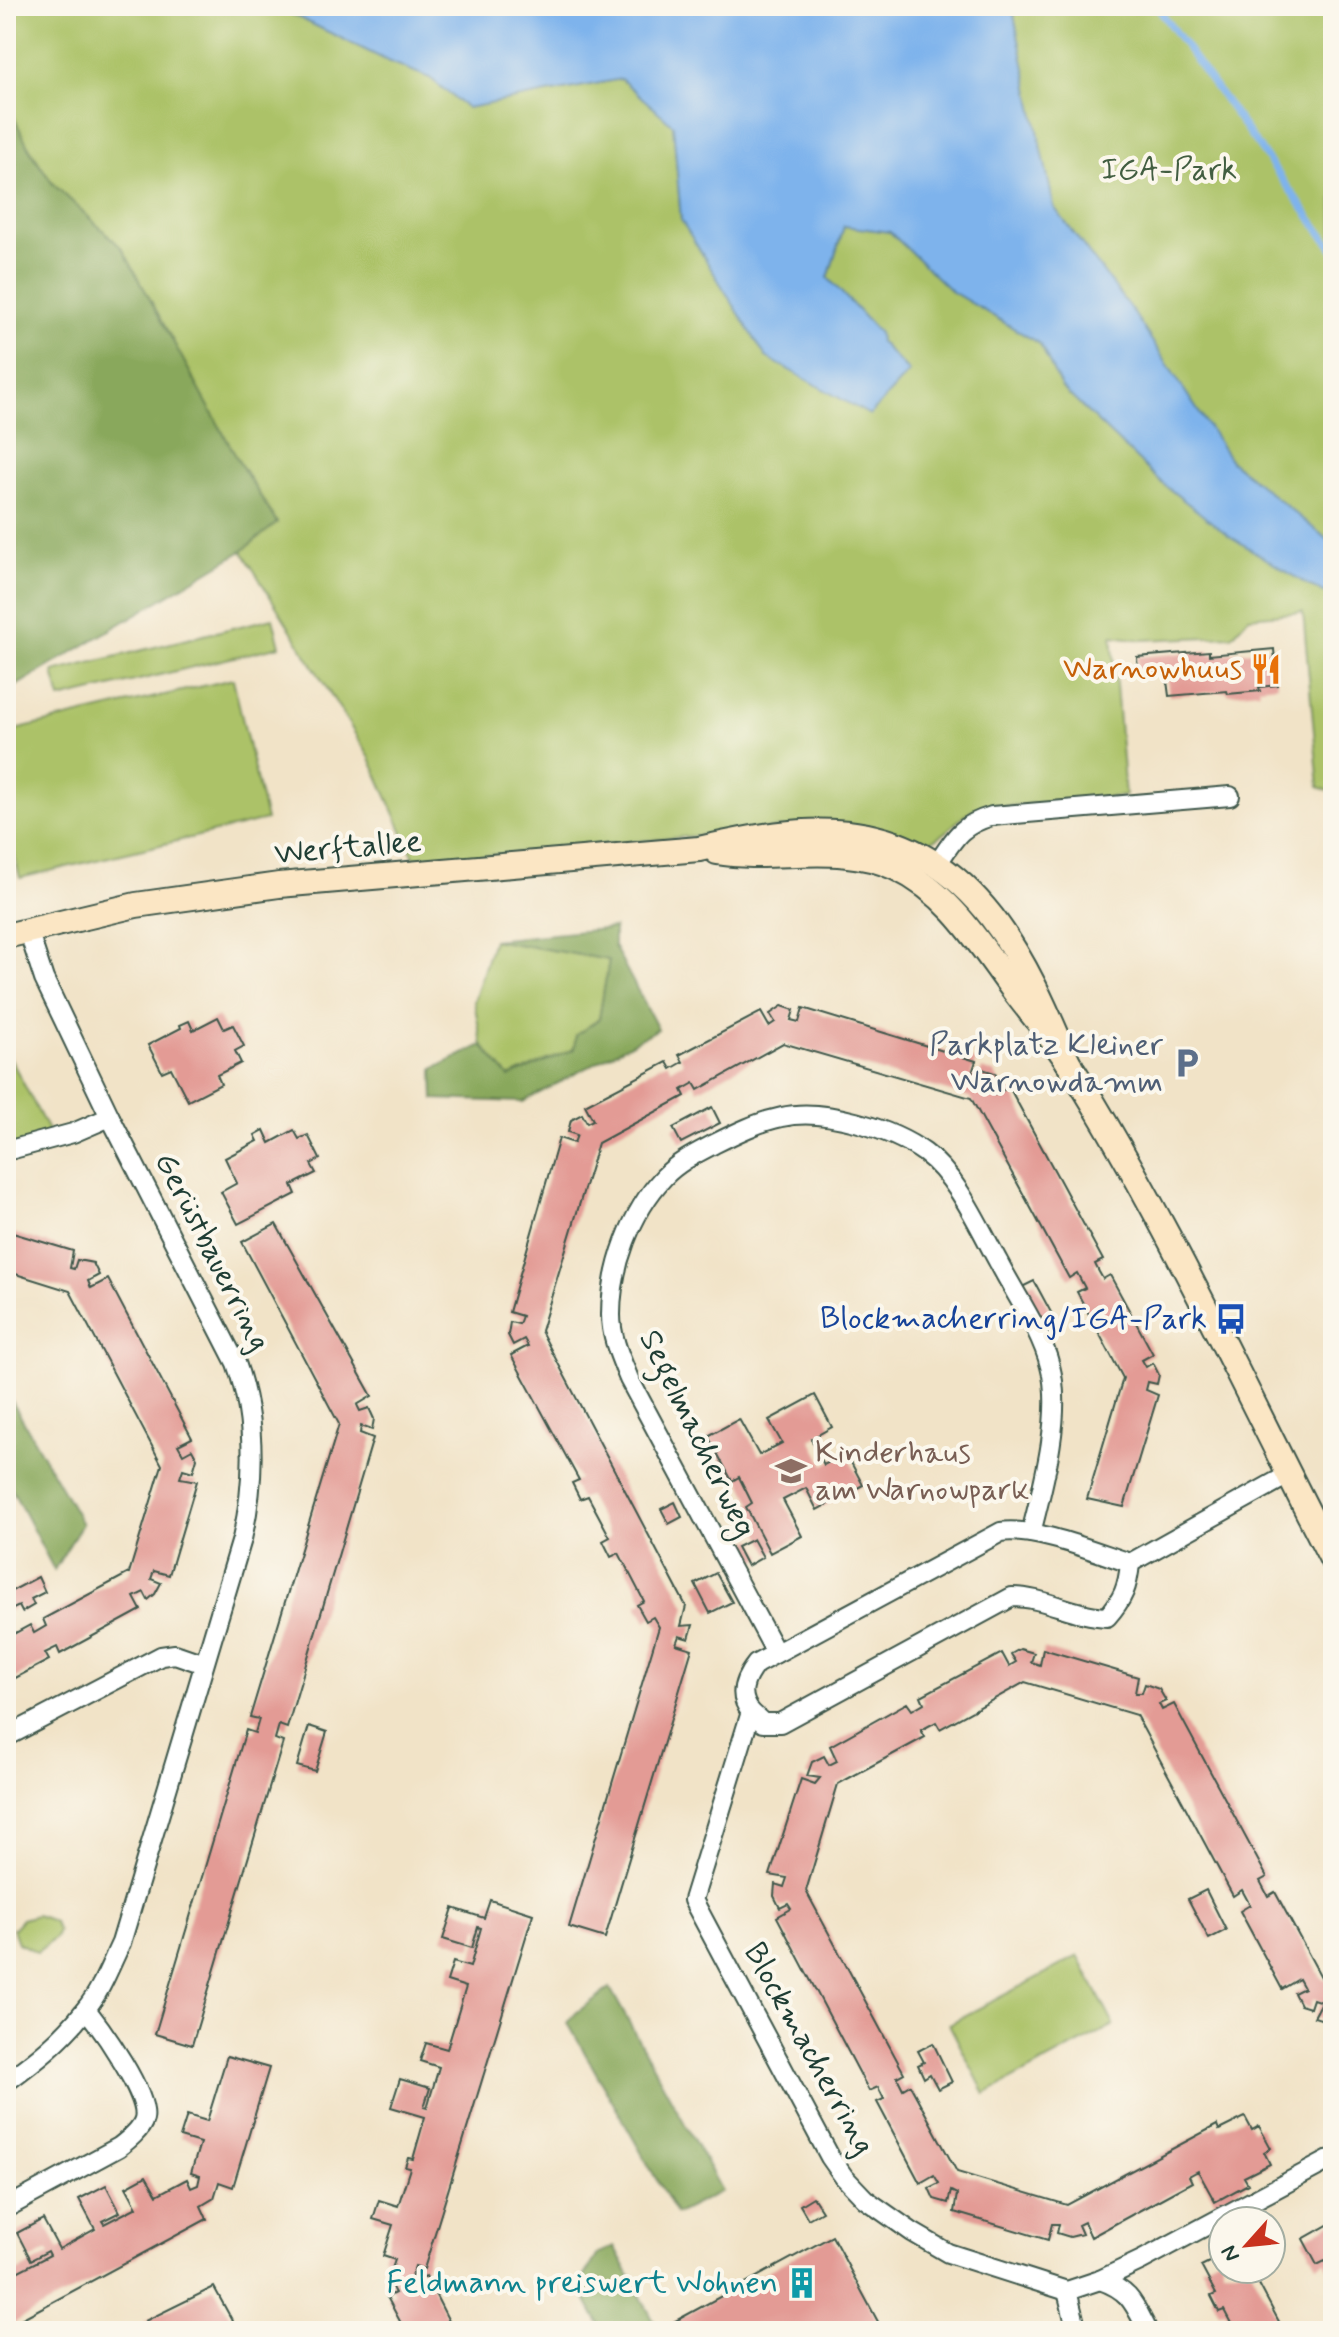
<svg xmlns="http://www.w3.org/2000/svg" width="1339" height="2337" font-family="Mynerve,sans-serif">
	<rect width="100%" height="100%" fill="#fbf7ec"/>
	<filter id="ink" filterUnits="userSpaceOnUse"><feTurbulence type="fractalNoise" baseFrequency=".0125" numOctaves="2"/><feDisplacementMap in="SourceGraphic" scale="16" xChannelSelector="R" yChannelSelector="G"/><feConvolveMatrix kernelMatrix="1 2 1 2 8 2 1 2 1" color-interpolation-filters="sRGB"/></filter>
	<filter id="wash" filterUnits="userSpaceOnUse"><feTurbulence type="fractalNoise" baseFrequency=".006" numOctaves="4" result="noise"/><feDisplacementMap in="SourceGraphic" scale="32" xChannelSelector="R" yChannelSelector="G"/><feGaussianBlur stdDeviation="1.8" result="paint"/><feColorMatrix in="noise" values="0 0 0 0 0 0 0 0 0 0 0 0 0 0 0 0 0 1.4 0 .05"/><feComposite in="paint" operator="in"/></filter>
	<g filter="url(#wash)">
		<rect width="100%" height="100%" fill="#f1e3c7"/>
		<g fill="#acc267" stroke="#66804e" stroke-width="2">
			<path d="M6 6H275L388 61 430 78 467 108 621 79 673 124 681 220 870 414 909 372 880 342 828 279 844 226 890 232 951 291 1040 344 1061 387 1163 484 1191 506 935 6H1333V793L1319 787 1303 612 1249 617 1232 636 1142 640 1112 636 1125 796 973 809C956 820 946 836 926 843L800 826 416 862 370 758 242 551 277 522 239 462 122 248 53 184 16 127 6 101Z"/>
			<path d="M273 618 280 646 60 699 53 672Z"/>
			<path d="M233 679 266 820 20 878 6 819V732Z"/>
			<path d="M493 940 609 960 599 1019 576 1035 574 1049 509 1077 482 1045 474 1001Z"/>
			<path d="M6 1050 52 1138 6 1151Z"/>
			<path d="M36 1915 53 1921 58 1931 55 1938 37 1952 18 1943 13 1929 22 1919Z"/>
			<path d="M1078 1956 1114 2025 985 2094 949 2024Z"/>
		</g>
		<g fill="#89a85c" stroke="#547248" stroke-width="2">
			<path d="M6 101 33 156 53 184 122 248 239 462 277 523 242 551 6 692Z"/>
			<path d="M614 928V946L658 1029 523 1102 434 1099 433 1069 482 1045 509 1077 574 1049 576 1035 599 1019 609 960 493 940Z"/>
			<path d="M6 1391 82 1524 54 1570 6 1478Z"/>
			<path d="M610 1988 722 2191 676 2214 568 2023 576 2013Z"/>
			<path d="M614 2246 659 2331H603L579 2286 598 2254Z"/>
		</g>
		<path fill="#7eb3ec" stroke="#4e7890" stroke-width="2" d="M275 6H1021L1013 11 1054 207 1133 312 1231 461 1333 544V596L1308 585 1228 535 1163 484 1061 387 1040 344 951 291 890 232 844 226 828 278 879 333 880 342 909 372 870 415 766 357 681 220 673 125 621 79 467 108 430 78 388 61Z"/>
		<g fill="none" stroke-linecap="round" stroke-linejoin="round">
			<path stroke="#7eb3ec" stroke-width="7" d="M1157 7 1333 249"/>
		</g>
		<g id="blocks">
			<g fill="#e39b95">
				<path d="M1274 649 1277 685 1259 687 1260 691 1228 694 1227 691 1169 696 1166 673 1138 675 1137 657 1209 651V655Z"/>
				<path d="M782 1006 794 1010 791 1020 799 1022 803 1008 976 1061 971 1076 979 1078 982 1069 995 1073 1000 1084 991 1089 995 1095 1009 1087 1103 1260 1095 1264 1099 1272 1103 1279 1110 1275 1153 1354 1142 1360 1146 1367 1153 1363 1159 1375 1157 1384 1148 1382 1146 1390 1158 1395 1124 1507 1087 1499 1123 1378 1077 1292 1085 1288 1077 1273 1069 1278 971 1098 783 1043 698 1090 694 1083 682 1090 685 1096 598 1143 541 1331 686 1606 681 1626 693 1625 689 1639 679 1636 676 1644 692 1649 605 1938 569 1927 659 1627 653 1617 646 1621 637 1605 644 1601 619 1553 611 1557 603 1541 610 1537 588 1496 580 1499 572 1483 579 1480 511 1355 528 1346 524 1339 513 1345 508 1335 510 1322 519 1324 522 1316 509 1312 559 1138 574 1143 577 1135 568 1132 571 1120 582 1114 587 1123 593 1120 585 1105 667 1062 671 1069 683 1062 679 1055 761 1012 769 1026 775 1022 770 1014Z"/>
				<path d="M218 1017 224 1029 233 1025 244 1046 235 1051 241 1063 217 1075 221 1084 188 1101 171 1068 162 1072 148 1045 181 1028 180 1025 189 1021 193 1030Z"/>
				<path d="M712 1107 720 1123 681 1143 673 1128Z"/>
				<path d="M264 1130 270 1143 294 1130 299 1139 308 1135 320 1159 311 1164 316 1173 292 1185 296 1194 238 1224 221 1192 237 1183 225 1158 258 1141 255 1135Z"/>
				<path d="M276 1224 372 1396 357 1405 360 1411 369 1408 374 1419 372 1430 361 1426 360 1433 373 1438 287 1728 279 1725 275 1739 283 1742 192 2045 155 2034 246 1730 255 1733 259 1719 250 1717 339 1424 242 1242Z"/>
				<path d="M6 1231 73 1251 70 1268 74 1269 77 1260 93 1263 99 1275 88 1281 91 1288 108 1279 192 1438 178 1445 183 1454 192 1449 197 1458 193 1472 183 1469 180 1478 197 1481 169 1575 154 1571 151 1579 161 1583 155 1594 148 1600 144 1592 134 1597 141 1610 60 1654 57 1647 45 1653 49 1660 6 1683V1638L30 1625 34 1633 46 1626 43 1619 129 1573 162 1465 70 1291 6 1271Z"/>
				<path d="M1034 1281 1053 1316 1039 1324 1020 1288Z"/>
				<path d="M815 1395 832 1427 811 1439 824 1465 846 1453 863 1485 817 1510 806 1488 783 1500 802 1536 770 1553 746 1507 752 1503 739 1477 732 1481 708 1436 739 1419 759 1455 782 1443 769 1420Z"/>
				<path d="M675 1502 682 1517 669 1524 661 1509Z"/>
				<path d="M753 1539 763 1557 747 1566 737 1547Z"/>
				<path d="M716 1573 732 1602 710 1613 695 1584Z"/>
				<path d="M38 1577 45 1592 31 1599 34 1605 22 1612 19 1606 9 1611 6 1594Z"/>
				<path d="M1020 1649 1034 1653 1031 1662 1040 1665 1043 1649 1138 1677 1135 1693H1142L1145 1684 1159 1689 1166 1701 1159 1704 1162 1710 1174 1704 1267 1877 1260 1881 1268 1896 1275 1892 1322 1979 1333 1982V2023L1314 2017 1322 2002 1313 1999 1310 2008 1300 2005 1294 1993 1304 1988 1299 1979 1282 1989 1240 1911 1250 1905 1242 1890 1233 1896 1136 1715 1025 1682 940 1729 936 1722 921 1730 925 1737 838 1784 806 1891 904 2073 897 2077 903 2089 910 2085 957 2172 1067 2205 1217 2125 1219 2130 1245 2117 1252 2130 1259 2126 1271 2148 1264 2152 1270 2164 1244 2177 1248 2184 1215 2202 1198 2171 1189 2176 1192 2182 1091 2237 1084 2222 1078 2225 1082 2234 1070 2237 1057 2233 1059 2224H1052L1048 2240 954 2212 957 2194 951 2191 948 2203 934 2199 929 2188 939 2183 934 2175 920 2183 877 2102 884 2099 878 2087 869 2091 777 1917 791 1909 788 1904 780 1908 774 1896 775 1884 784 1887 787 1878 770 1875 801 1779 815 1784 820 1778 807 1776 812 1762 824 1756 829 1765 837 1761 830 1746 907 1703 912 1710 924 1703 921 1696 1002 1653 1009 1666 1016 1662 1011 1654Z"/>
				<path d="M309 1726 327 1732 315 1771 297 1766Z"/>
				<path d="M1206 1890 1226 1930 1209 1939 1188 1899Z"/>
				<path d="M490 1900 533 1914 424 2269 415 2266 411 2278 414 2282 426 2276 454 2331H391L402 2325 387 2297 395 2293 388 2280 395 2260 383 2256 393 2225 373 2219 379 2200 398 2206 410 2168 405 2167 408 2158 413 2159 425 2117 391 2107 400 2079 430 2088 424 2107 427 2108 439 2067 420 2061 426 2043 447 2049 466 1987 447 1981 453 1962 470 1967 481 1928 478 1927 472 1948 443 1939 453 1908 484 1918Z"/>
				<path d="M933 2043 952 2082 938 2089 930 2074 924 2078 918 2065 924 2062 918 2051Z"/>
				<path d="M227 2056 269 2068 233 2187 219 2182 214 2198 201 2206 207 2219 6 2327V2252L17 2272 50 2255 48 2251 31 2260 17 2233 43 2219 59 2249 95 2229 79 2199 106 2185 120 2212 102 2221 104 2224 137 2207 126 2187 146 2176 157 2195 187 2179 191 2188 198 2185 200 2176 191 2173 200 2143 180 2137 187 2115 207 2121Z"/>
				<path d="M813 2197 822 2211 808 2219 800 2205Z"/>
				<path d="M1333 2222V2275L1325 2261 1317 2265 1303 2239Z"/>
				<path d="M832 2236 883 2331H657Z"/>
				<path d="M1223 2255V2269H1251L1284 2331H1235L1224 2310 1219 2312 1211 2296 1216 2294 1201 2266Z"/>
				<path d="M214 2287 238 2331H149L145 2321Z"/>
			</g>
		</g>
	</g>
	<g filter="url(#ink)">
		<use href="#blocks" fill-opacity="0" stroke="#3e564a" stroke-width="2"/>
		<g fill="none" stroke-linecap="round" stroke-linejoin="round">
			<defs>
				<g id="street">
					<path d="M938 863C955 837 961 825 992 816L1230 796"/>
					<path d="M6 1151 73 1133 110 1117"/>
					<path d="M1288 1475 1130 1563C1096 1552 1035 1527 1001 1532L756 1664C744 1679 737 1695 751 1712L693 1900 830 2157 844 2177 865 2199 912 2232 948 2253 1067 2291 1100 2280 1142 2260 1333 2158"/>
					<path d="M776 1653 629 1379C621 1359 611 1338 611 1315 611 1267 631 1212 664 1177 678 1162 697 1153 714 1144 736 1133 758 1122 782 1117 823 1107 892 1129 925 1153 957 1176 980 1229 999 1263 1016 1296 1041 1330 1050 1366 1063 1413 1043 1486 1031 1533"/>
					<path d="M751 1712 763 1723H780L1012 1597C1045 1597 1074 1616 1107 1617 1123 1599 1128 1587 1130 1563"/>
					<path d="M6 1737 161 1656 175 1654 204 1664"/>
					<path d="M6 2082C35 2061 63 2039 85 2010 101 1991 110 1966 121 1943L242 1539C255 1481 256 1419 236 1363L110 1117 44 979 28 930"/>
					<path d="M6 2208 119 2147C128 2140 141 2130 144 2119 150 2096 101 2028 86 2009"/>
					<path d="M1100 2280C1131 2291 1134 2304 1148 2331"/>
					<path d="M1067 2291 1077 2331"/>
				</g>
				<g id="secondary">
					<path d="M717 852C775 862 841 841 896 868 951 894 980 945 1015 992 1033 1016 1054 1039 1070 1065 1169 1223 1247 1395 1333 1561"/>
					<path d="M6 936 136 905 279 885 699 849C748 838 805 826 856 834 977 852 1026 961 1068 1062"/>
				</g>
			</defs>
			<use href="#street" stroke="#3e564a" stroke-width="22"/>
			<use href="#secondary" stroke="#3e564a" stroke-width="28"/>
			<use href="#street" stroke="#fff" stroke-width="18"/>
			<use href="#secondary" stroke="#fbe6c4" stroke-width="24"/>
		</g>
	</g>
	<defs>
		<symbol id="restaurant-bare" viewBox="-9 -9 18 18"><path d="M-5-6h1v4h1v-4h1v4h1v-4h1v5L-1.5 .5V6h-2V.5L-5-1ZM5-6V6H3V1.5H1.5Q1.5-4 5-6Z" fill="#e8710a" stroke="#fbf7ec" stroke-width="2.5" paint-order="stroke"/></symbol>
		<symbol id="parking-bare" viewBox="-9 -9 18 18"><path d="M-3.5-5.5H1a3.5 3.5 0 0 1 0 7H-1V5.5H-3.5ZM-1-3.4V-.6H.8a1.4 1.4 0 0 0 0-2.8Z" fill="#5c6f8a" stroke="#fbf7ec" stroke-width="2.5" paint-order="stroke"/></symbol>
		<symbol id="bus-bare" viewBox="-9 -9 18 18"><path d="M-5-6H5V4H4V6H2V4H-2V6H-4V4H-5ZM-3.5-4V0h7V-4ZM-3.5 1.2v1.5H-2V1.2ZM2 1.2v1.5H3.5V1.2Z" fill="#1a4fb4" stroke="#fbf7ec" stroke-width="2.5" paint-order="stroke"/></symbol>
		<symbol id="school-bare" viewBox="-9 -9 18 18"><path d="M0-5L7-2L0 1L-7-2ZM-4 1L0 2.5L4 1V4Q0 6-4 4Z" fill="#8d6e63" stroke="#fbf7ec" stroke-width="2.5" paint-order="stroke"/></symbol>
		<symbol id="building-bare" viewBox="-9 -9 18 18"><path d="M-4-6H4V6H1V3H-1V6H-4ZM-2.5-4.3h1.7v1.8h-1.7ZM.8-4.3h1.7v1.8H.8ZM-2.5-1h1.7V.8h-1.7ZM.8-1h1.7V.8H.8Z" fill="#0f9aa8" stroke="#fbf7ec" stroke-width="2.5" paint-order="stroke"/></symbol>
	</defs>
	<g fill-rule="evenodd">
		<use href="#restaurant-bare" x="1244" y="647" width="44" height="44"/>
		<use href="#parking-bare" x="1165" y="1041" width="44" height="44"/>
		<use href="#bus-bare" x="1209" y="1297" width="44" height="44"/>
		<use href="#school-bare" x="769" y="1449" width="44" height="44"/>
		<use href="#building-bare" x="780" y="2261" width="44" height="44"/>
	</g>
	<g text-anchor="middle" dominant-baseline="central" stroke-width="8" stroke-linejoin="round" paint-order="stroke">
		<g font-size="32" fill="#425e41" stroke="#fbf7ec">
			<text x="1169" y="170">IGA-Park</text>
		</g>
		<g font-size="32" fill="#c56008" stroke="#fbf7ec" text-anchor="end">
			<text x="1242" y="669">Warnowhuus</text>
		</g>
		<g font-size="32" fill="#1f3d34" stroke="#fbf7ec">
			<text transform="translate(348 848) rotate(-5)">Werftallee</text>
			<text transform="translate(212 1252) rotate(63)">Gerüstbauerring</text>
			<text transform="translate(697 1434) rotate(64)">Segelmacherweg</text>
			<text transform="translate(809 2049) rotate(61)">Blockmacherring</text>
		</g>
		<g font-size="32" fill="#4e5e75" stroke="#fbf7ec" text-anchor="end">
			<text x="1163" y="1045">Parkplatz Kleiner<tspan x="1163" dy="37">Warnowdamm</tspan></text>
		</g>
		<g font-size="32" fill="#164399" stroke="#fbf7ec" text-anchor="end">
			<text x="1207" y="1319">Blockmacherring/IGA-Park</text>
		</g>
		<g font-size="32" fill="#785e54" stroke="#fbf7ec" text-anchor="start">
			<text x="815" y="1453">Kinderhaus<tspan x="815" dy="37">am Warnowpark</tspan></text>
		</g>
		<g font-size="32" fill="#0d838f" stroke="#fbf7ec" text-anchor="end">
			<text x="778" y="2283">Feldmann preiswert Wohnen</text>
		</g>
	</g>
	<rect width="1339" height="2337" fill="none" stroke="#fbf7ec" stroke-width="32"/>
	<g transform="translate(1247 2245) rotate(243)"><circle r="38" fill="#fbf7ec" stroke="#a3ada2" stroke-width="2"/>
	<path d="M0-6L14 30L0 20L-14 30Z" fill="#c8321e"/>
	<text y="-12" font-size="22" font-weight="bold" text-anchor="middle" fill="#1f3d34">N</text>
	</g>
</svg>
